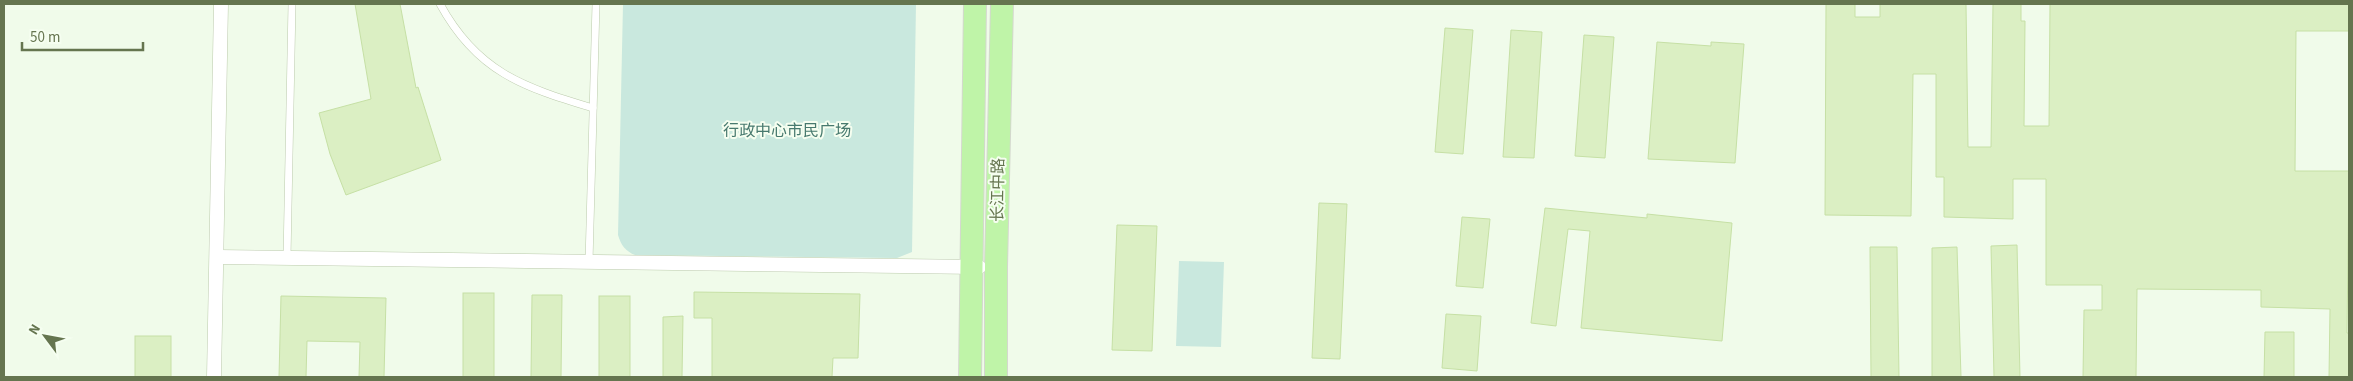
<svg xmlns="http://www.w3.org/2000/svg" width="2353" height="381" font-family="'Source Sans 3','Noto Sans SC',sans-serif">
	<rect width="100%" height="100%" fill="#f0fbea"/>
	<g fill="#c9e8de">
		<path d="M623 4H916L912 252 897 258 635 255C625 251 621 245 618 235Z"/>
		<path d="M1179 261 1224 262 1221 347 1176 346Z"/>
	</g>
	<g fill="#dbefc3" stroke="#c6e0a5">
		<path d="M355 4H400L416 88 418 87 441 160 346 195 330 154 319 113 371 99Z"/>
		<path d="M1826 4H1855V17H1880V4H1966L1968 147H1991L1993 4H2021V21H2025L2024 126H2049L2050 4H2349V31H2296L2295 171H2349L2347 333H2349V377H2329L2330 309 2261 307V290L2137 289 2136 377H2083L2084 310H2102V285H2046V179H2013V219L1944 217V177H1936V74H1913L1911 216 1825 215Z"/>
		<path d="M1445 28 1473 30 1463 154 1435 152Z"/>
		<path d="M1511 30 1542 32 1534 158 1503 157Z"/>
		<path d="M1584 35 1614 37 1605 158 1575 156Z"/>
		<path d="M1657 42 1711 46V42L1744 44 1735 163 1648 159Z"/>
		<path d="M1319 203 1347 204 1340 359 1312 358Z"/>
		<path d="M1545 208 1647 218V214L1732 223 1722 341 1581 328 1590 231 1568 229 1556 326 1531 323Z"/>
		<path d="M1462 217 1490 219 1483 288 1456 286Z"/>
		<path d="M1117 225 1157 226 1152 351 1112 350Z"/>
		<path d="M2017 245 2020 377H1994L1991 246Z"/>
		<path d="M1870 247H1897L1899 377H1871Z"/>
		<path d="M1957 247 1961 377H1932V248Z"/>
		<path d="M694 292 860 294 858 358H833L832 377H712V318H694Z"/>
		<rect x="463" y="293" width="31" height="84"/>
		<path d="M532 295H562L561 377H531Z"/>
		<path d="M281 296 386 298 384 377H359L360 342 307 341 306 377H279Z"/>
		<rect x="599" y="296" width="31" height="81"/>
		<path d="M1446 314 1481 316 1477 371 1442 368Z"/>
		<path d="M683 316 682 377H663V317Z"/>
		<path d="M2265 332H2294V377H2264Z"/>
		<rect x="135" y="336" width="36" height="41"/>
	</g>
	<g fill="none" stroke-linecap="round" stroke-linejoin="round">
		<defs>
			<g id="service">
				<path d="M440 4C477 72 523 87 593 108"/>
				<path d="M287 258 292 4"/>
				<path d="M589 262 596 4"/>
			</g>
			<g id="minor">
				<path d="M218 257 979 267"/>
				<path d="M214 377 221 4"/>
			</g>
			<g id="primary">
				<path d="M970 377 975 4"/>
				<path d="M996 377V267L1002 4"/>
			</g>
		</defs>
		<use href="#service" stroke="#bccbad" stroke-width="8"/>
		<use href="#minor" stroke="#bccbad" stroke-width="15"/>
		<use href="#primary" stroke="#d4d8ce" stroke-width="24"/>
		<use href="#service" stroke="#fff" stroke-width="7"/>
		<use href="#minor" stroke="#fff" stroke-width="14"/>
		<use href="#primary" stroke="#bff4a8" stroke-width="22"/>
	</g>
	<g text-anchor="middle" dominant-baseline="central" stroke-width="4" stroke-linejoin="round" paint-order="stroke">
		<g font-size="16" fill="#47796e" stroke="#f5fef0">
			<text x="787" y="131">行政中心市民广场</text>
		</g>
		<g font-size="16" fill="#65754f" stroke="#f5fef0">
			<text transform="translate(998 190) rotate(-89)">长江中路</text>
		</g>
	</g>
	<rect width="2353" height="381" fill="none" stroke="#65754f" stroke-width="10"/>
	<g transform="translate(45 336) rotate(302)" stroke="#f5fef0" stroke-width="4" paint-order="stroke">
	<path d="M0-4L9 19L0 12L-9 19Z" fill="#65754f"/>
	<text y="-8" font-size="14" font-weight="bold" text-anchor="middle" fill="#65754f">N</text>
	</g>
	<path d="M22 42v8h121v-8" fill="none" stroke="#65754f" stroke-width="2.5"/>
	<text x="30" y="42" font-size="15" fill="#65754f" stroke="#f5fef0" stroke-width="4" paint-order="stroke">50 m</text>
</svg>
